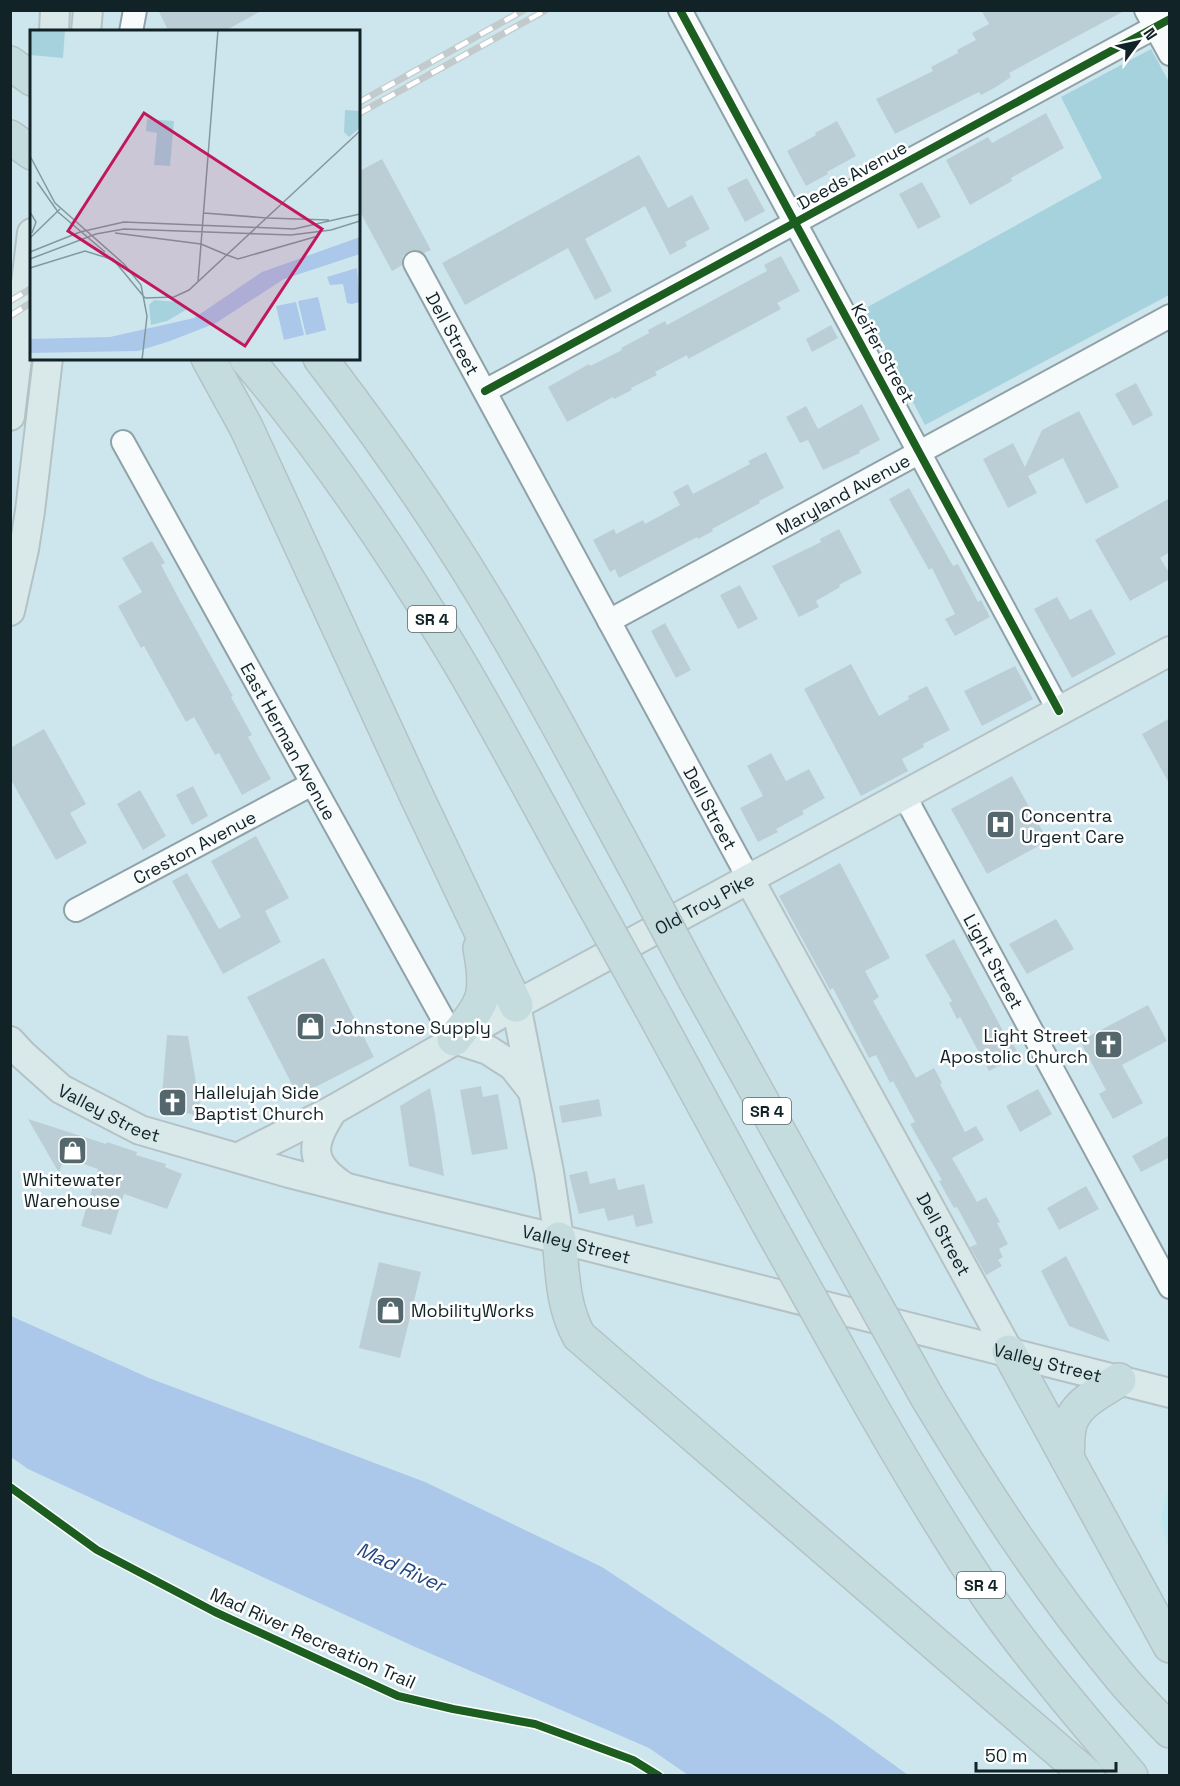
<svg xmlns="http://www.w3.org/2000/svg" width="1180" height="1786" font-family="'Space Grotesk',sans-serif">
	<rect width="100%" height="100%" fill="#cde6ed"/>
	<path fill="#bce7f1" d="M1169 1485H1170L1169 1552 1161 1518Z"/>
	<path fill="#a6d2de" d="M1151 49 1169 82V295L925 425 864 309 1102 178 1061 97Z"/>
	<path fill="#abc7ea" d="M11 1316 149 1378 425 1482 602 1567 832 1720 908 1775H688L649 1748 413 1646 28 1469 11 1457Z"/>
	<g fill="#bcced5">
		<path d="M158 10H263L223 32H169Z"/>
		<path d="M981 10H1126L1009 73 1011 77 996 87 981 95 979 92 895 134 876 99 933 71 931 67 958 53 957 50 976 40 972 33 989 24Z"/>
		<path d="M1046 113 1064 148 1011 178 1012 181 970 205 946 160 988 137 992 143Z"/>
		<path d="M837 121 856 156 827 172 828 174 806 186 787 151 816 135 815 133Z"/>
		<path d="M639 155 668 208 692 195 710 229 685 242 687 246 670 255 645 206 585 239 612 291 595 300 568 248 465 305 442 263Z"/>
		<path d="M382 159 431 250 424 253 416 250 409 251 403 256 402 265 392 271 358 208V172Z"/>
		<path d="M747 178 765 211 745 222 727 188Z"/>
		<path d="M922 182 941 217 918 229 899 194Z"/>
		<path d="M781 256 800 291 777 303 781 309 688 359 687 355 655 372 657 375 631 388 632 390 614 399 613 397 567 422 548 387 589 364 590 366 622 350 621 348 649 333 648 330 665 321 667 325 767 271 764 265Z"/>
		<path d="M831 325 838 338 812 352 806 339Z"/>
		<path d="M1136 383 1153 415 1133 426 1115 394Z"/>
		<path d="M862 404 880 440 859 451 860 453 823 470 808 440 800 443 786 417 806 406 818 429Z"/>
		<path d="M1079 411 1119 487 1086 504 1063 458 1028 476 1037 493 1008 508 983 459 1013 443 1025 467 1042 430Z"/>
		<path d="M766 452 784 488 759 501 760 503 712 529 713 531 698 539 697 537 619 578 615 569 610 572 593 540 614 529 616 534 643 520 645 524 680 505 673 492 688 484 693 494 750 464 748 461Z"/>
		<path d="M909 488 953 566 958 564 978 602 981 600 990 617 955 636 945 619 955 614 932 568 929 570 889 499Z"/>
		<path d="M1170 498V552L1160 558 1170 574V579L1130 601 1095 540Z"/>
		<path d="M839 529 862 573 839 585 840 587 816 601 819 607 799 617 772 566 821 542 820 539Z"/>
		<path d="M152 541 165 563 161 565 178 597 233 696 231 697 252 735 248 737 271 779 242 795 219 753 215 755 194 717 186 722 144 646 141 648 118 606 142 592 122 558Z"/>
		<path d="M740 585 758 619 738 629 720 595Z"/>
		<path d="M1057 597 1070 620 1091 609 1116 654 1072 678 1034 609Z"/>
		<path d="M665 623 691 670 676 678 651 631Z"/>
		<path d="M851 664 879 716 909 699 908 696 927 686 950 730 923 744 924 747 902 759 908 771 861 796 804 689Z"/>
		<path d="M1015 666 1033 699 982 726 964 691Z"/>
		<path d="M1170 718V785L1142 734Z"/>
		<path d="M44 729 86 804 70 813 87 843 56 860 10 778V748Z"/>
		<path d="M771 753 786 781 809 769 825 798 802 811 804 814 776 829 778 832 758 842 740 808 763 796 747 766Z"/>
		<path d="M1012 776 1048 841 987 874 951 809Z"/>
		<path d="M193 786 208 816 192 825 176 795Z"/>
		<path d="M140 790 166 836 143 850 117 804Z"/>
		<path d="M256 836 289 898 265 911 281 942 223 974 172 881 187 873 219 929 241 917 211 861Z"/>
		<path d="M840 863 890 958 865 971 879 997 873 1001 916 1078 934 1068 942 1083 940 1084 965 1132 976 1126 984 1140 952 1158 977 1202 986 1197 1000 1222 997 1223 1008 1244 999 1249 1003 1257 998 1260 1002 1266 986 1275 970 1247 977 1244 957 1207 954 1208 939 1181 942 1180 910 1124 915 1122 893 1081 890 1083 876 1055 869 1058 833 988 830 990 779 896Z"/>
		<path d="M1056 919 1074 949 1027 974 1009 944Z"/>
		<path d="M954 939 1003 1031 1005 1030 1019 1055 989 1071 960 1017 957 1019 949 1003 952 1001 925 955Z"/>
		<path d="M324 958 374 1057 298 1096 247 997Z"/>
		<path d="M1148 1005 1167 1041 1122 1065 1143 1103 1113 1119 1099 1094 1106 1090 1080 1041Z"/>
		<path d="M167 1035 188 1036 202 1117 161 1107Z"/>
		<path d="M481 1086 483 1097 498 1094 508 1149 472 1155 460 1090Z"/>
		<path d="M430 1088 435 1114 444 1176 409 1166 400 1106Z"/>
		<path d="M1038 1089 1052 1114 1020 1132 1006 1106Z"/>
		<path d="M599 1099 602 1116 562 1123 559 1106Z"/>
		<path d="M28 1119 106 1144 107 1142 137 1152 136 1155 166 1164 165 1167 182 1174 167 1209 124 1194 111 1235 81 1226 98 1169 64 1157 59 1173Z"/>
		<path d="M1170 1135V1157L1141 1172 1132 1156Z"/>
		<path d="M587 1171 590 1184 615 1178 618 1190 644 1184 653 1223 636 1227 633 1215 608 1221 604 1208 579 1214 569 1175Z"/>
		<path d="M1086 1186 1099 1209 1059 1230 1047 1208Z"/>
		<path d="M1066 1256 1110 1342 1069 1326 1041 1271Z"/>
		<path d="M379 1262 421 1272 400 1358 359 1348Z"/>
	</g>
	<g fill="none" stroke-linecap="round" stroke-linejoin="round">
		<defs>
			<g id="minor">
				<path d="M680 10 1059 711"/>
				<path d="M1146 10 1170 54"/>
				<path d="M131 32 135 10"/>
				<path id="s1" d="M415 263 749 879"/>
				<path d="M485 391 1170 19"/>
				<path id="s2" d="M123 442 454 1039"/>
				<path id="s3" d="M609 621 1170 316"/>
				<path id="s4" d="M904 795 1170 1287"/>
				<path id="s5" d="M76 910 312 784"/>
			</g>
			<g id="major">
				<path d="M54 32 55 10"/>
				<path d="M86 32 88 10"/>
				<path d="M10 416 32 233"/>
				<path d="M10 611 24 549 30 511 48 358"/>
				<path id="s6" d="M749 879 1009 1352"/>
				<path d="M516 1005 549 1172 559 1239"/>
				<path d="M454 1039 488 1050 513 1066 531 1089"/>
				<path id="s7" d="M10 1041 23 1055 61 1089 140 1130 289 1173 383 1197 559 1239 1170 1393"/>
				<path d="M333 1110C311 1143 307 1162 343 1186"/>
				<path id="s8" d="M239 1157 333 1110 516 1005 1170 651"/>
			</g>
			<g id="highway">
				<path d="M10 63 32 79"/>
				<path d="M10 137 32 153"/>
				<path d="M208 358 246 427 417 797 516 1005"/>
				<path d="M246 358C324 450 391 549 453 652 501 732 544 816 590 898"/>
				<path d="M320 358C372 426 421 495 466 567 528 666 582 770 638 873"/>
				<path d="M696 982 839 1240"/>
				<path d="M651 1008 768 1223"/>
				<path d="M454 1039C484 1002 489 997 480 948"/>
				<path d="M559 1239C563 1274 562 1305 579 1336L1088 1776"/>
				<path d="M1009 1352 1170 1646"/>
				<path d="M855 1378C898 1454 942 1529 991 1601 1034 1662 1083 1719 1131 1776"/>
				<path d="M927 1397C985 1493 1046 1587 1117 1673 1133 1693 1152 1712 1170 1731"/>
				<path d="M1067 1458C1068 1449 1067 1439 1069 1429 1072 1405 1100 1392 1119 1380"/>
			</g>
		</defs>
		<use href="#minor" stroke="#8fa2a8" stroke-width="26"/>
		<use href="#major" stroke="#b4c2c5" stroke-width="32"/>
		<use href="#highway" stroke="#b4c2c5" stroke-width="36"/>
		<use href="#minor" stroke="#f8fbfc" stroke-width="22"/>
		<use href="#major" stroke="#d9e9ea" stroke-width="28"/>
		<use href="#highway" stroke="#c4dcdd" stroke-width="33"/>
		<defs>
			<g id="rail">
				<path d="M358 103 524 10"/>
				<path d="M358 114 546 10"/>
				<path d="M10 301 32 288"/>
				<path d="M10 316 32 302"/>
			</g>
		</defs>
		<use href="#rail" stroke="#c3cacc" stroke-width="7"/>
		<use href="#rail" stroke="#fff" stroke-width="4.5" stroke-dasharray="14" stroke-linecap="butt"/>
		<defs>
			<g id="highway-bridge">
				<path d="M638 873 696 982"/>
				<path d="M590 898 651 1008"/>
				<path d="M768 1223 855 1378"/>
				<path d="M839 1240 927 1397"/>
			</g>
		</defs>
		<use href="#highway-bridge" stroke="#b4c2c5" stroke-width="36" stroke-linecap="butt"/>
		<use href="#highway-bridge" stroke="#c4dcdd" stroke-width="33"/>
		<defs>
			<g id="cycleway">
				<path d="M680 10 1059 711"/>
				<path d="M485 391 1170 19"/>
				<path d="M10 1487 97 1550 215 1612 398 1696 453 1709 535 1724 633 1760 659 1776"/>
			</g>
		</defs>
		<use href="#cycleway" stroke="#fff" stroke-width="11"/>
		<use href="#cycleway" stroke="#1b5e20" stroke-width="8"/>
	</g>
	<defs>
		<symbol id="hospital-square" viewBox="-11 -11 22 22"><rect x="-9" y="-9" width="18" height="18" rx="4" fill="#53676c" stroke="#fff"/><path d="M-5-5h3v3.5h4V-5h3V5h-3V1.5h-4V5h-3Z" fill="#fff"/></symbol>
		<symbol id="shop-square" viewBox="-11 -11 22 22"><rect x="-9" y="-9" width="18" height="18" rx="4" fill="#53676c" stroke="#fff"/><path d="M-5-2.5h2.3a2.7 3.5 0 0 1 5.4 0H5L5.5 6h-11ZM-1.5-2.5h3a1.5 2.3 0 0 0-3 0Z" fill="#fff"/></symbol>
		<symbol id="church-square" viewBox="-11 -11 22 22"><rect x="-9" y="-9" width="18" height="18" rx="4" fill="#53676c" stroke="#fff"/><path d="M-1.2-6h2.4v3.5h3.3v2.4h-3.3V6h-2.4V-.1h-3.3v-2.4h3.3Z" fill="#fff"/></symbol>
	</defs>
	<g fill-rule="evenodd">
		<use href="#hospital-square" x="984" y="808" width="33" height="33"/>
		<use href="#shop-square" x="294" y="1010" width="33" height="33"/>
		<use href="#church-square" x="1092" y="1028" width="33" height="33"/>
		<use href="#church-square" x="156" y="1086" width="33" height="33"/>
		<use href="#shop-square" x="56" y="1134" width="33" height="33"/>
		<use href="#shop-square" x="374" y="1294" width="33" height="33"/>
	</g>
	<g text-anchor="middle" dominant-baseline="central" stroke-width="5" stroke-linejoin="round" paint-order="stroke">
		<g fill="#fff" stroke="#586568" stroke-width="1.5">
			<rect x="408" y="606" width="48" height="26" rx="4.5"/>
			<rect x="743" y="1098" width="48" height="26" rx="4.5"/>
			<rect x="957" y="1572" width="48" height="26" rx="4.5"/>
		</g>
		<g font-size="16" font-weight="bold" fill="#112327">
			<text x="432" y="619">SR 4</text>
			<text x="767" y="1111">SR 4</text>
			<text x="981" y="1585">SR 4</text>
		</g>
		<g font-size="18" fill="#112327" stroke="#fff">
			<text transform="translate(852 175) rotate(-29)">Deeds Avenue</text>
			<text stroke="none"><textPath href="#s1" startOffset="80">Dell Street</textPath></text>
			<text transform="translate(883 353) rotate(61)">Keifer Street</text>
			<text stroke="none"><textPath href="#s3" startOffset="266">Maryland Avenue</textPath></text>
			<text stroke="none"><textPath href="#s2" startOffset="342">East Herman Avenue</textPath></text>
			<text stroke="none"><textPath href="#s1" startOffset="620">Dell Street</textPath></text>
			<text stroke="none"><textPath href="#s5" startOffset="134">Creston Avenue</textPath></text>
			<text stroke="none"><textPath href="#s8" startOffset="530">Old Troy Pike</textPath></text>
			<text stroke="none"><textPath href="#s4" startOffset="189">Light Street</textPath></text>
			<text stroke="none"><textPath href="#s7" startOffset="124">Valley Street</textPath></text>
			<text stroke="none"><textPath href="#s6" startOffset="405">Dell Street</textPath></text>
			<text stroke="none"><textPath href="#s7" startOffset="610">Valley Street</textPath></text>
			<text stroke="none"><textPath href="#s7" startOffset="1096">Valley Street</textPath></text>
			<text transform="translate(313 1638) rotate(24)">Mad River Recreation Trail</text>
		</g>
		<g font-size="18" fill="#112327" stroke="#fff" text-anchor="start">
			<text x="1021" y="815">Concentra<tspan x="1021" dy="21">Urgent Care</tspan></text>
			<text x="332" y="1027">Johnstone Supply</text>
			<text x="1088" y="1035" text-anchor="end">Light Street<tspan x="1088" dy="21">Apostolic Church</tspan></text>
			<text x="194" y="1092">Hallelujah Side<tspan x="194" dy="21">Baptist Church</tspan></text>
			<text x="72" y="1179" text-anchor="middle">Whitewater<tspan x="72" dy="21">Warehouse</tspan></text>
			<text x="411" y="1310">MobilityWorks</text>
		</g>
		<g font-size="20" font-style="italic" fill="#234780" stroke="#fff">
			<text transform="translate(401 1567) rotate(24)">Mad River</text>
		</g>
	</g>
	<g transform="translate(30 30)">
		<rect width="330" height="330" fill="#cde6ed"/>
		<path d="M0 0H35L33 28 0 25ZM315 80 330 81V98L319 107 314 102ZM117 89 144 91 140 136 124 135 127 103 116 101ZM124 270 149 272 159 278 137 291 121 295 119 275Z" fill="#a6d2de"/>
		<path d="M330 207V224L254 249 186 293 140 311 108 321 0 323V309L80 307 164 288 232 242ZM327 238 330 272 322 274 317 273 313 254 300 255 297 247ZM288 267 296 300 276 305 268 271ZM266 272 274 305 254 310 246 276Z" fill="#abc7ea"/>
		<path fill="none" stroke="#82989e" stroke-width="1.5" d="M0 126 25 173 94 234 111 255 117 286 112 330M7 152 28 182 75 222M0 182 6 192 2 203M174 183 237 188M237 188 299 190M85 203 171 214M0 208 30 179M171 214 197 225M0 222 50 202 94 192 264 199 330 184M197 225 208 229 288 206M82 228 115 268M0 229 66 204 94 199 261 205 301 200 330 191M0 238 55 221 84 230M168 252 188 0M115 268 144 267 159 260 330 101"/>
		<path fill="#c2185b" fill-opacity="0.15" stroke="#c2185b" stroke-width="3" d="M114 83 292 199 215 316 38 201Z"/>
		<rect width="330" height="330" fill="none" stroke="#112327" stroke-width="3"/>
	</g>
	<rect width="1180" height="1786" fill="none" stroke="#112327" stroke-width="24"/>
	<g transform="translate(1138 42) rotate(57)" stroke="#ffffff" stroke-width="4.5" paint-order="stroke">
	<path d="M0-4.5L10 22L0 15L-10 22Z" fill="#112327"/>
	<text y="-9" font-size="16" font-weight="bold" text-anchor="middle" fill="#112327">N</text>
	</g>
	<path d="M976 1762v9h140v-9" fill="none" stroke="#112327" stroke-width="3"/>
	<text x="985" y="1762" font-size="18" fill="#112327" stroke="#ffffff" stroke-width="4.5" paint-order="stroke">50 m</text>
</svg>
